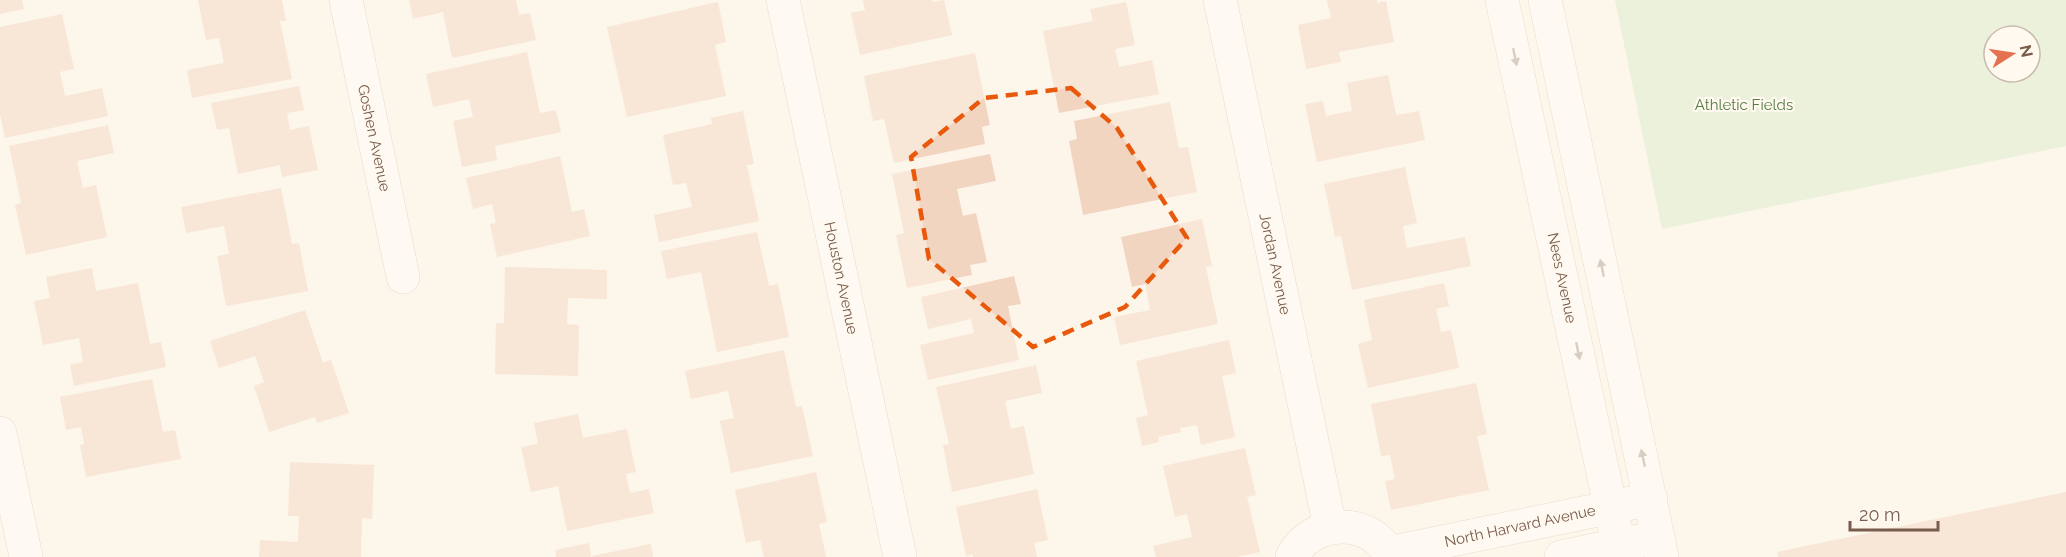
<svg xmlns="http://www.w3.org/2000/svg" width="2066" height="557" font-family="Raleway,sans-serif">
	<rect width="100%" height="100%" fill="#fdf5ea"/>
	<path fill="#d6ebc7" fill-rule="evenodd" d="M1615 0H2066V146L1662 229ZM1994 36H2030V72H1994Z"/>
	<g fill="#f2d5c1">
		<path d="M0 0H22L24 9 0 14Z"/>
		<path d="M198 0H282L286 21H280L292 79 192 98 187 70 224 63 219 38 206 40Z"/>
		<path d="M409 0H516L519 15 530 13 536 40 452 58 443 12 413 19Z"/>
		<path d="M863 0H932L933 2 944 0 952 35 860 55 851 13 865 10Z"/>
		<path d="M1327 0H1377V3L1386 1 1394 42 1339 52 1341 62 1306 69 1298 25 1331 18Z"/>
		<path d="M718 2 726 42 715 45 726 96 627 117 607 27Z"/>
		<path d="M1126 2 1135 45 1115 49 1119 67 1152 60 1159 94 1059 113 1043 31 1093 21 1090 9Z"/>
		<path d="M62 14 74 69 60 72 65 96 102 88 108 116 5 138 0 114V27Z"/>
		<path d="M527 52 540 113 556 110 561 132 495 146 497 160 462 167 453 121 473 117 469 99 433 107 426 74Z"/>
		<path d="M975 53 990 125 982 127 985 144 894 163 884 119 873 121 864 76Z"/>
		<path d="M1388 75 1396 115 1419 111 1425 140 1317 162 1305 104 1323 101 1326 116 1352 111 1347 83Z"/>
		<path d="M299 86 304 110 287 113 290 130 309 126 318 170 282 177 280 165 238 174 229 128 217 130 211 103Z"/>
		<path d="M1170 102 1179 148 1188 147 1197 192 1083 215 1069 141 1077 139 1074 121Z"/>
		<path d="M743 111 754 164 747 165 759 221 659 242 654 215 692 207 686 183 673 185 663 135 712 124 711 118Z"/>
		<path d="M108 125 114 153 77 161 83 188 96 185 107 237 26 255 15 205 21 203 9 146Z"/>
		<path d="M990 154 996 181 957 189 963 216 976 213 987 262 970 265 972 275 907 288 896 235 904 233 892 174Z"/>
		<path d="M560 156 572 212 584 209 590 236 497 257 490 224 496 223 492 204 473 209 466 178Z"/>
		<path d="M1405 167 1417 223 1403 226 1407 248 1465 237 1471 266 1352 290 1341 236 1335 237 1324 184Z"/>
		<path d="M281 188 292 244 299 243 308 291 226 306 217 256 229 254 224 226 186 233 181 207Z"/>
		<path d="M1202 219 1212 266 1206 267 1218 324 1120 345 1114 317 1150 310 1145 284 1132 287 1121 237Z"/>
		<path d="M757 232 769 286 778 284 789 337 717 352 701 272 667 279 661 251Z"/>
		<path d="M505 267 607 270V299L568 298 567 324 579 325 578 376 495 374 496 323H504Z"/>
		<path d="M92 268 96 291 138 283 150 344 161 342 166 367 74 386 70 365 83 362 79 338 43 345 34 301 50 298 46 277Z"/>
		<path d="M1014 276 1021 304 1008 306 1019 360 928 380 920 345 974 333 971 319 928 329 921 297Z"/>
		<path d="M1444 283 1449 306 1436 309 1441 332 1451 330 1459 368 1368 388 1358 344 1372 340 1364 300Z"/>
		<path d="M305 310 323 363 331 360 349 413 317 423 315 417 269 432 254 386 264 382 255 356 219 368 210 341Z"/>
		<path d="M1229 340 1236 373 1222 376 1235 437 1201 445 1197 425 1180 428 1181 432 1158 437 1159 442 1142 446 1136 418 1148 415 1136 361Z"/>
		<path d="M784 350 796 407 802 406 813 456 731 473 720 421 734 418 728 391 691 399 685 371Z"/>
		<path d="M1036 365 1042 393 1005 401 1011 429 1024 426 1034 474 952 492 943 445 949 444 936 387Z"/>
		<path d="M152 379 163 432 175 430 181 459 86 477 80 445 84 444 81 427 66 430 60 397Z"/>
		<path d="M1476 383 1487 434 1477 436 1489 490 1391 510 1385 481 1395 479 1390 455 1381 456 1371 404Z"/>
		<path d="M578 414 583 438 627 429 636 472 626 474 630 493 649 489 654 513 567 531 558 486 531 492 521 447 538 444 534 423Z"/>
		<path d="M1245 448 1256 495 1247 497 1260 552 1237 557H1156L1153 546 1192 537 1187 514 1175 517 1163 466Z"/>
		<path d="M290 462 374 465 372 519 362 518 361 557H259L260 540 298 542 299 516H288Z"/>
		<path d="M816 472 827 522 819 524 826 557H764L760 540 746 543 735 490Z"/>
		<path d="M1037 489 1048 540 1034 543 1037 557H973V554L966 556 956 507Z"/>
		<path d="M2066 492V557H1778L1777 552Z"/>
		<path d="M589 543 591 557H556L555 550Z"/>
		<path d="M651 544 653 557H593L592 556Z"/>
	</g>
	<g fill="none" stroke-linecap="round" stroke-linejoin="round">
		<defs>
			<g id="minor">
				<path d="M346 0 403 277"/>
				<path d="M783 0 900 557"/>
				<path d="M1220 0 1330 527"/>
				<path d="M0 433 26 557"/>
				<path d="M1389 553 1651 499"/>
				<path d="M1292 557C1311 518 1372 516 1391 557"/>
				<path d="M1561 557 1658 537"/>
			</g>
			<g id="secondary">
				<path d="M1502 0 1621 557"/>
				<path d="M1545 0 1662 557"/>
			</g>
		</defs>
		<use href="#minor" stroke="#cfbdae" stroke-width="34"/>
		<use href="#secondary" stroke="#d5bfae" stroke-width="34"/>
		<use href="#minor" stroke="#fff" stroke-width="33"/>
		<use href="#secondary" stroke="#fff" stroke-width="33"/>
	</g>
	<defs><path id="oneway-solid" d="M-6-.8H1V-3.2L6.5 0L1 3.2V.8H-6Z" transform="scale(1.5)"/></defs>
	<g fill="#ae9d94">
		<use href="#oneway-solid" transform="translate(1515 57) rotate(78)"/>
		<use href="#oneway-solid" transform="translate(1602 268) rotate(-102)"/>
		<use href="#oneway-solid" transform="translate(1578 351) rotate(78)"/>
		<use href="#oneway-solid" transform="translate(1643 458) rotate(-102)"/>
	</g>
	<path d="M0 0H2066V557H0ZM1071 88 1117 128 1187 238 1125 307 1033 347 929 259 911 157 984 98Z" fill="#fdf5ea" fill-opacity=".55" fill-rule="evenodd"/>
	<path fill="none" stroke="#e8590c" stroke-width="4.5" stroke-dasharray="12 8" stroke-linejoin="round" d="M1071 88 1117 128 1187 238 1125 307 1033 347 929 259 911 157 984 98Z"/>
	<g text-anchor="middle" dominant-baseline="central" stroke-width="4.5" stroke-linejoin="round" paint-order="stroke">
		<g font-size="15" fill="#557d44" stroke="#fff9f0">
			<text x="1744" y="105">Athletic Fields</text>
		</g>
		<g font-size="15" fill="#785c4c" stroke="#fff9f0">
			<text transform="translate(374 138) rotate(78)">Goshen Avenue</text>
			<text transform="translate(1275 264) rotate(78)">Jordan Avenue</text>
			<text transform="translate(841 278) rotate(78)">Houston Avenue</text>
			<text transform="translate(1562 278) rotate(78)">Nees Avenue</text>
			<text transform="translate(1520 526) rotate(-12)">North Harvard Avenue</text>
		</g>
	</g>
	<g transform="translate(2012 54) rotate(78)"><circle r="28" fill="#fff9f0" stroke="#c9baae" stroke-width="1.5"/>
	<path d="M0-4.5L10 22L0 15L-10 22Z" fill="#e57150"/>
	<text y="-9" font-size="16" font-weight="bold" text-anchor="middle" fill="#785c4c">N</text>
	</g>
	<path d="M1850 521v9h88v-9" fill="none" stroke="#785c4c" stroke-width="3"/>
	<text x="1859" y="521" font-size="18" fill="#785c4c" stroke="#fff9f0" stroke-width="4.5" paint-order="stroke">20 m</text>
</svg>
